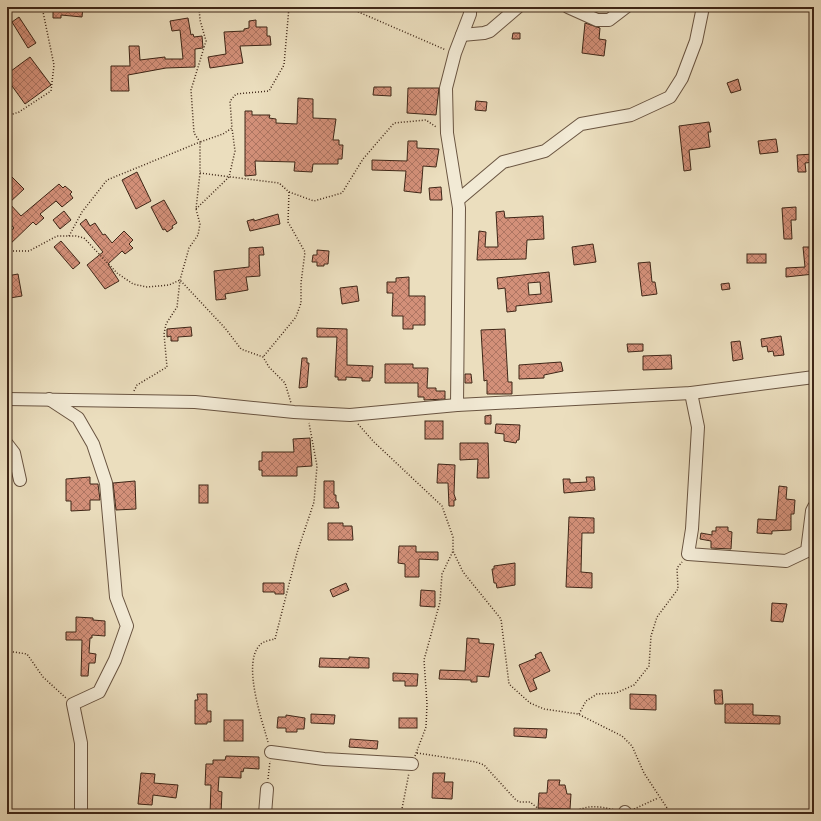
<svg xmlns="http://www.w3.org/2000/svg" width="821" height="821" font-family="'IM FELL Great Primer',serif">
	<defs>
		<pattern id="building-cross-hatch" width="8" height="8" patternUnits="userSpaceOnUse"><rect width="8" height="8" fill="#d39079"/><path d="M0 0l8 8M0 8l8-8" fill="none" stroke="#ad7562"/></pattern>
	</defs>
	<rect width="100%" height="100%" fill="#ebdebe"/>
	<filter id="stains"><feTurbulence type="fractalNoise" baseFrequency=".005" numOctaves="4"/><feColorMatrix values="0 0 0 0 .2 0 0 0 0 .09 0 0 0 0 .02 0 0 0 .5 -.17"/></filter>
	<radialGradient id="worn" r=".72"><stop offset=".6" stop-color="#630" stop-opacity="0"/><stop offset="1" stop-color="#630" stop-opacity=".3"/></radialGradient>
	<g fill="url(#building-cross-hatch)" stroke="#3e2617" fill-rule="evenodd">
		<path d="M64 7H83L82 17 61 15V18H53V8Z"/>
		<path d="M19 17 36 43 28 48 12 22Z"/>
		<path d="M188 18 191 35 193 34 194 37 202 36 203 48 195 49V67L166 68 128 75 129 91H111V66H130L129 46H139L140 60 165 57V59H183L180 30 172 31 170 21Z"/>
		<path d="M256 20V27H267V36H270L271 45 240 46 243 63 210 68 208 57 226 54 224 32 244 31V29L249 28V21Z"/>
		<path d="M585 23 600 28 599 39 606 40 604 56 582 53Z"/>
		<path d="M513 33H520V39H512Z"/>
		<path d="M30 57 51 85 25 104 7 79V74Z"/>
		<path d="M738 79 741 90 731 93 727 83Z"/>
		<path d="M374 87H391V96L373 95Z"/>
		<path d="M408 88H439L436 115 407 113Z"/>
		<path d="M298 98 313 99V118L336 119 333 140H339V145H343L342 159H338V164H313L312 172 294 171 295 162 255 161 256 175 245 176V111H252V115H270L269 118 276 119V123L297 124Z"/>
		<path d="M476 101 487 102 486 111 475 110Z"/>
		<path d="M709 122 711 132H708L710 147 689 150 691 170 684 171 679 126Z"/>
		<path d="M776 139 778 152 760 154 758 141Z"/>
		<path d="M408 141H417V148L439 149 436 167 423 166 421 193 404 191 406 171 372 170V160L407 161Z"/>
		<path d="M814 154V162L805 163 806 172H798L797 155Z"/>
		<path d="M137 172 151 201 136 209 122 180Z"/>
		<path d="M11 176 24 189 9 203 21 216 59 184 63 188 65 186 72 192 70 194 73 198 62 207 56 201 40 214 44 218 36 225 33 222 7 247V234L14 228 7 220V180Z"/>
		<path d="M441 187 442 200H430L429 188Z"/>
		<path d="M164 200 177 223 172 226 173 228 167 232 165 229 163 230 151 207Z"/>
		<path d="M796 207V220H791L792 239H784L782 208Z"/>
		<path d="M64 211 71 220 60 229 53 220Z"/>
		<path d="M504 211 505 218 543 216 544 239 527 240 526 259 477 260 479 231 486 232 485 247H498L496 212Z"/>
		<path d="M278 214 280 224 250 231 247 221 254 219V221Z"/>
		<path d="M86 219 90 226 95 223 103 235 105 234 112 243 124 231 133 240 129 244 133 248 125 254 122 251 108 264 119 281 105 289 87 265 103 252 80 224Z"/>
		<path d="M61 241 80 263 73 269 54 247Z"/>
		<path d="M593 244 596 262 574 265 572 247Z"/>
		<path d="M263 247 264 255H259L260 276 246 277 248 290 225 294 226 299 216 300 214 271 249 267V248Z"/>
		<path d="M803 247H812L814 274 786 277V268L805 267Z"/>
		<path d="M317 250 329 251 328 264H324V266H317V262H312L313 255H317Z"/>
		<rect x="747" y="254" width="19" height="9"/>
		<path d="M650 262 652 282H655L657 294 642 296 638 263Z"/>
		<path d="M549 272 552 302 516 306V311L507 312 505 288 498 289 497 278ZM540 282 541 294 529 295 528 283Z"/>
		<path d="M18 274 22 296 10 298 7 276Z"/>
		<path d="M409 277V296H425V325H413V329H403V316H392L393 293H387V282H396V278Z"/>
		<path d="M729 283 730 289 722 290 721 284Z"/>
		<path d="M357 286 359 301 342 304 340 288Z"/>
		<path d="M191 327 192 336 178 337V341H171V336L167 337V329Z"/>
		<path d="M317 328 347 329V365L373 366 372 378H370V381H362V378L346 377V380H338V377H335L337 337H317Z"/>
		<path d="M505 329 508 382H512V394H487V380L484 381 481 330Z"/>
		<path d="M781 336 784 355 774 356 773 351 768 352 767 346 762 347 761 339Z"/>
		<path d="M740 341 743 359 733 361 731 342Z"/>
		<path d="M627 344H643V351L628 352Z"/>
		<path d="M671 355 672 369 643 370V356Z"/>
		<path d="M302 358H307V363H309L307 387 299 388Z"/>
		<path d="M561 362 563 371 544 375V378L519 379V365Z"/>
		<path d="M385 364H413V368H428L427 388H436V391H445V399L424 400V397H418V383H385Z"/>
		<path d="M465 374H471L472 383H465Z"/>
		<path d="M491 415V424H485V416Z"/>
		<rect x="425" y="421" width="18" height="18"/>
		<path d="M496 424 520 425 519 440H517L516 443 504 441V434L495 433Z"/>
		<path d="M310 438 312 466 297 467V476H262V470H259V461H262V452H294L293 439Z"/>
		<path d="M460 443H488L489 478H477L478 459 460 460Z"/>
		<path d="M438 464 455 465 454 494 456 500H454V506H449L448 483H437Z"/>
		<path d="M90 477V484H98L100 500H90V510L71 511V501H66V479Z"/>
		<path d="M586 477H594L595 490 564 493 563 479H570V483L587 482Z"/>
		<path d="M135 481 136 509 116 510 113 483Z"/>
		<path d="M324 481H334V495H336V502H338L339 508H324Z"/>
		<rect x="199" y="485" width="9" height="18"/>
		<path d="M779 486 787 487 786 499 795 500 794 514H791V530L772 531V534L757 533 758 519 776 520Z"/>
		<path d="M569 517 594 518V533H582L581 572 592 573V588L566 587Z"/>
		<path d="M328 523H343V526H352L353 540H328Z"/>
		<path d="M716 527H728V531L732 532 731 549 711 548V541L700 539 701 533 712 535V531H716Z"/>
		<path d="M399 546H416V552H438V560L419 559V577H405V564L398 563Z"/>
		<path d="M515 563V585L497 588 496 583H494L492 569H494V566Z"/>
		<path d="M263 583H284V594H275V592H263Z"/>
		<path d="M346 583 349 590 333 597 330 590Z"/>
		<path d="M421 590 435 591V607L420 606Z"/>
		<path d="M772 603 787 604 783 622 771 621Z"/>
		<path d="M76 617 93 618V620L105 621V636L92 635V638H90L89 653 96 654 95 663H89L88 676H81L82 640H66V632H76Z"/>
		<path d="M467 638 479 639V643L494 644 489 677 477 676V682H471V680L439 679 440 670 465 671Z"/>
		<path d="M541 652 550 671 533 679 537 689 530 692 519 665 536 658 535 655Z"/>
		<path d="M349 657 369 658V668L319 667 320 658 349 659Z"/>
		<path d="M393 673 418 674 417 686H405V681H393Z"/>
		<path d="M714 690H722L723 704H715Z"/>
		<path d="M197 694H207V711H211V722H207V724H195V700H198Z"/>
		<path d="M630 694 656 695V710L630 709Z"/>
		<path d="M725 704H753V715L780 716V724L725 723Z"/>
		<path d="M311 714 335 715 334 724 311 723Z"/>
		<path d="M286 715 305 718 304 729H297V732H286V728H277L278 717H286Z"/>
		<rect x="399" y="718" width="18" height="10"/>
		<rect x="224" y="720" width="19" height="21"/>
		<path d="M514 728 547 729 546 738 514 736Z"/>
		<path d="M350 739 378 741 377 749 349 747Z"/>
		<path d="M226 756 259 757V769L244 768 243 772 241 771V778L219 777 218 791 222 792 221 814H210L211 785H205L206 764H213V760H225Z"/>
		<path d="M141 773 155 774 154 783 178 785 176 798 153 795 152 805 138 804Z"/>
		<path d="M433 773H445L444 782H453L452 799 432 798Z"/>
		<path d="M548 780H560L559 785H565L567 794H571L570 809 538 808 539 793H547Z"/>
	</g>
	<g fill="none" stroke-linecap="round" stroke-linejoin="round">
		<defs>
			<g id="minor">
				<path d="M568 7 597 20H609L626 7"/>
				<path d="M462 35 484 33 490 31 518 7"/>
				<path d="M458 200 503 162 545 151 581 124 631 115 670 97 682 78 696 41 703 7"/>
				<path d="M691 393 698 427 692 529 688 554 786 561 807 551 812 511 814 507"/>
				<path d="M7 399 195 402 294 412 350 415 457 405 691 393 814 377"/>
				<path d="M49 399 78 418 93 444 106 483 116 597 127 626 115 660 99 692 73 704 81 743V814"/>
				<path d="M457 405 459 208 447 133 446 88 455 53 470 14V7"/>
				<path d="M7 444 14 453 20 480"/>
				<path d="M271 752 324 759 412 764"/>
				<path d="M265 814 267 789"/>
				<path d="M624 814 625 812"/>
			</g>
		</defs>
		<use href="#minor" stroke="#695441" stroke-width="14"/>
		<g stroke="#3e2617" stroke-width="1.5" stroke-dasharray="1 2" stroke-linecap="butt">
			<path d="M347 7 446 50"/>
			<path d="M7 116 19 112 51 91 54 65 42 7"/>
			<path d="M200 173 279 183 289 192 288 222 305 252 301 283V303L296 317 263 357"/>
			<path d="M289 192 314 201 342 193 363 159 394 123 426 120 436 127"/>
			<path d="M196 209 229 177 235 151 232 128"/>
			<path d="M69 236 82 212 107 180 200 142 194 133 191 90 206 41 200 20 199 7"/>
			<path d="M7 251H29L57 236H76L84 238 117 273 133 284 147 287 169 285 180 280 225 328 241 349 263 357 269 367 285 383 291 403"/>
			<path d="M7 259 9 252"/>
			<path d="M134 391 137 385 167 367 164 334 166 324 177 307 180 280 189 248 198 235 200 224 196 209 200 173V142L223 134 232 128 230 101 236 94 269 91 284 65 289 7"/>
			<path d="M358 424 374 442 442 506 453 537V551L463 572 501 619 509 684 530 703 544 709 578 714 622 736 632 746 644 773 671 814"/>
			<path d="M7 651 27 654 43 677 66 698"/>
			<path d="M579 714 586 701 597 694 616 693 634 685 649 666 651 636 657 617 678 589 677 568 682 562"/>
			<path d="M268 742C262 720 241 661 261 644 264 641 271 640 275 639L297 553 314 502 317 466 309 423"/>
			<path d="M417 753 476 762 484 765 515 799 519 802H530L545 814"/>
			<path d="M415 756 426 727 427 704 424 660 440 602 442 574 453 551"/>
			<path d="M268 779 270 761"/>
			<path d="M634 809 658 798"/>
			<path d="M401 814 409 773"/>
			<path d="M572 814C585 804 599 806 615 810"/>
		</g>
		<use href="#minor" stroke="#f2ead5" stroke-width="12"/>
	</g>
	<rect width="821" height="821" fill="none" stroke="#ebdebe" stroke-width="24"/>
	<rect x="8" y="8" width="805" height="805" fill="none" stroke="#3e2617" stroke-width="2"/>
	<rect x="12" y="12" width="797" height="797" fill="none" stroke="#3e2617"/>
	<rect width="100%" height="100%" filter="url(#stains)"/>
	<rect width="100%" height="100%" fill="url(#worn)"/>
</svg>
